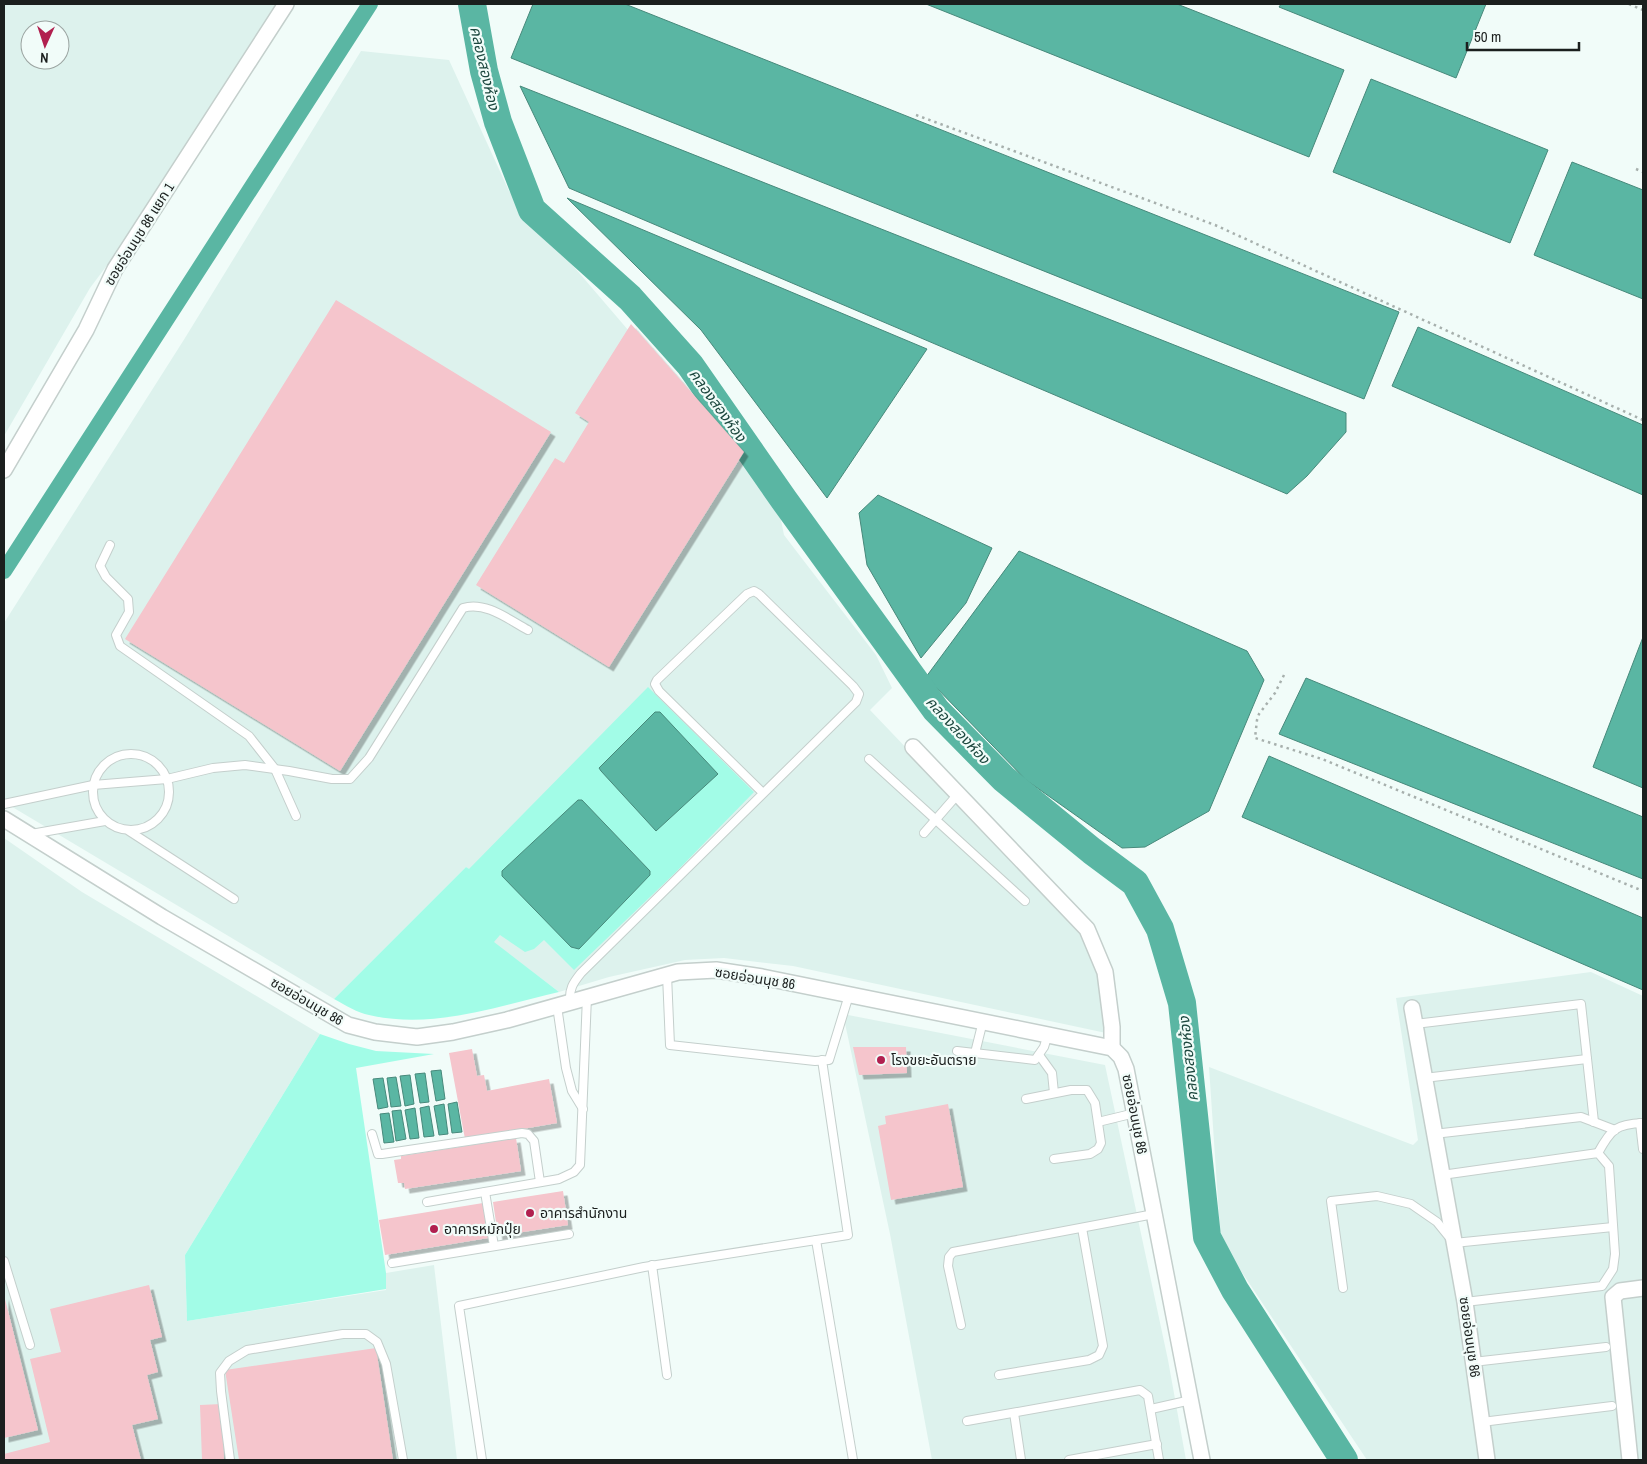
<svg xmlns="http://www.w3.org/2000/svg" width="1647" height="1464" font-family="'Archivo Narrow','Noto Sans Thai',sans-serif">
	<defs>
		<filter id="shadow"><feDropShadow dx="4.5" dy="4.5" stdDeviation="0" flood-color="#0004"/></filter>
	</defs>
	<rect width="100%" height="100%" fill="#f1fcf9"/>
	<g fill="#ddf2ed" fill-rule="evenodd">
		<path d="M4 4H276L111 260 90 288 4 436ZM30 30H60V60H30Z"/>
		<path d="M361 51 449 60 509 191 778 505 784 535 876 655 892 688 870 710 1080 930 1095 964 1107 1024 1106 1033 793 966 724 958 685 960 609 977 559 992 493 942 517 916 466 867 334 999 4 802V623L185 338Z"/>
		<path d="M4 838 82 892 320 1034 185 1255 187 1321 386 1290V1273L434 1265 457 1460H4Z"/>
		<path d="M1591 972 1643 996V1460H1367L1233 1259 1220 1231 1209 1067 1413 1145 1418 1140 1396 998Z"/>
		<path d="M843 1014 1105 1065 1168 1360 1186 1460H932L890 1234Z"/>
	</g>
	<g fill="#a2fce7">
		<path d="M648 687 754 792 675 873 574 970 544 940 534 949 525 952 500 935 494 942 559 992C498 1006 433 1030 369 1015 358 1013 345 1005 334 999L466 867 469 869Z"/>
		<path d="M320 1034 349 1044 376 1051 434 1054 356 1068 386 1273V1289L187 1321 185 1255Z"/>
	</g>
	<g fill="#5ab6a3" stroke="#47897b">
		<path d="M533 4H625L1399 312 1364 399 511 58Z"/>
		<path d="M926 4H1177L1344 70 1309 157Z"/>
		<path d="M1281 4H1486L1456 78 1279 7Z"/>
		<path d="M1371 79 1548 150 1510 243 1333 172Z"/>
		<path d="M520 86 1346 413V432L1307 476 1287 494 569 188Z"/>
		<path d="M1572 162 1643 190V299L1534 255Z"/>
		<path d="M567 198 927 349 827 498 701 330Z"/>
		<path d="M1418 327 1643 425V495L1392 386Z"/>
		<path d="M878 495 992 548 966 603 921 658 867 565 859 513Z"/>
		<path d="M1019 551 1247 651 1264 680 1209 811 1145 847 1122 848 1026 780 926 677Z"/>
		<path d="M1643 637V788L1593 767Z"/>
		<path d="M1306 678 1643 817V879L1279 734Z"/>
		<path d="M655 712H660L718 774 656 831 601 771 599 768Z"/>
		<path d="M1269 756 1643 918V990L1242 817Z"/>
		<path d="M578 800H582L650 871V875L579 949 571 947 502 876V871Z"/>
		<path d="M441 1070 445 1099 436 1101 431 1071Z"/>
		<path d="M425 1073 429 1102 420 1103 415 1074Z"/>
		<path d="M410 1075 414 1104 405 1106 400 1076Z"/>
		<path d="M396 1077 401 1106 391 1107 387 1078Z"/>
		<path d="M383 1078 388 1107 378 1109 373 1079Z"/>
		<path d="M457 1102 462 1132 452 1133 448 1104Z"/>
		<path d="M444 1104 448 1134 439 1135 434 1106Z"/>
		<path d="M429 1106 434 1136 424 1137 420 1108Z"/>
		<path d="M415 1108 419 1138 410 1139 405 1110Z"/>
		<path d="M401 1110 406 1139 396 1141 392 1111Z"/>
		<path d="M389 1113 394 1142 384 1143 380 1114Z"/>
	</g>
	<g fill="none" stroke-linecap="round" stroke-linejoin="round">
		<path stroke="#5ab6a3" stroke-width="16" d="M4 571 370 4"/>
		<path stroke="#5ab6a3" stroke-width="28" d="M472 4 484 71 498 122 532 210 630 298 690 365 784 500 936 710 1004 779 1092 851 1135 883 1160 929 1182 1003 1207 1237 1235 1290 1344 1460"/>
	</g>
	<g fill="#f5c5cc" filter="url(#shadow)">
		<path d="M336 300 551 432 340 771 125 639Z"/>
		<path d="M631 324 744 452 609 667 476 585 555 458 564 463 589 422 575 413Z"/>
		<path d="M853 1047H906L907 1073 859 1075Z"/>
		<path d="M472 1049 477 1076 484 1075 487 1091 549 1079 557 1123 465 1139 449 1053Z"/>
		<path d="M948 1104 963 1187 891 1200 878 1126 886 1124 885 1116Z"/>
		<path d="M516 1138 521 1171 405 1189 404 1183H398L394 1160 401 1159V1156Z"/>
		<path d="M563 1191 568 1225 498 1236 493 1202Z"/>
		<path d="M483 1203 488 1238 385 1255 379 1220Z"/>
		<path d="M149 1285 162 1337 150 1340 158 1372 147 1375 158 1419 132 1425 141 1460H4V1454L50 1442 30 1359 61 1352 50 1309Z"/>
		<path d="M4 1295 38 1430 4 1438Z"/>
		<path d="M376 1348 393 1460H239L225 1370Z"/>
		<path d="M222 1404 224 1460H202L200 1405Z"/>
	</g>
	<g fill="none" stroke-linecap="round" stroke-linejoin="round">
		<defs>
			<g id="service">
				<path d="M110 545 100 566 106 577 128 599 129 612 116 635 120 646 249 736 275 769 296 816"/>
				<circle cx="131" cy="792" r="38"/>
				<path d="M869 759 1025 901"/>
				<path d="M4 804 93 785 167 779 213 768 245 765 289 771 332 779H350L369 758 463 608C486 601 509 620 528 630"/>
				<path d="M129 831 234 899"/>
				<path d="M924 833 958 794"/>
				<path d="M31 834 105 821"/>
				<path d="M667 975 670 1045 815 1061 829 1060 849 995"/>
				<path d="M570 1002C569 989 573 983 581 973L856 702 859 694 853 686 759 594 754 591 747 594 657 680 655 684 659 691 763 793"/>
				<path d="M557 1006 566 1068 572 1091 583 1109"/>
				<path d="M1415 1024 1581 1004 1594 1122"/>
				<path d="M957 1051 1035 1060 1044 1047 1048 1034"/>
				<path d="M975 1053 983 1021"/>
				<path d="M1039 1055 1052 1073 1054 1093"/>
				<path d="M1424 1078 1587 1059"/>
				<path d="M1026 1099 1071 1090H1087L1095 1103 1101 1143 1098 1149 1090 1154 1054 1159"/>
				<path d="M1098 1122 1135 1113"/>
				<path d="M1640 1123 1643 1149"/>
				<path d="M372 1134 378 1154H382L522 1133 528 1134 534 1141 540 1182"/>
				<path d="M1434 1134 1581 1117 1615 1130"/>
				<path d="M1598 1153C1611 1129 1616 1124 1643 1123"/>
				<path d="M1442 1175 1598 1153 1609 1166 1615 1254 1613 1269 1602 1286 1465 1302"/>
				<path d="M485 1192 494 1246"/>
				<path d="M427 1202 559 1179 574 1172 580 1165 587 997"/>
				<path d="M816 1240 853 1460"/>
				<path d="M4 1261 30 1345"/>
				<path d="M392 1263 569 1234"/>
				<path d="M652 1265 667 1375"/>
				<path d="M1343 1288 1331 1201 1377 1196 1411 1204 1437 1222 1454 1243 1613 1227"/>
				<path d="M961 1325 948 1266 949 1257 953 1252 1154 1214"/>
				<path d="M1473 1362 1606 1347"/>
				<path d="M999 1375 1089 1360 1099 1355 1103 1346 1082 1228"/>
				<path d="M1151 1409 1191 1400"/>
				<path d="M1014 1413 1021 1460"/>
				<path d="M967 1421 1140 1390 1148 1396 1159 1460"/>
				<path d="M1482 1422 1612 1406"/>
				<path d="M230 1460 221 1391 220 1373 229 1361 247 1350 343 1334H366L377 1342 386 1364 403 1460"/>
				<path d="M482 1460 459 1306 644 1267 848 1235 822 1060"/>
				<path d="M1069 1460 1157 1444"/>
			</g>
			<g id="minor">
				<path d="M4 470 86 330 115 269 286 4"/>
				<path d="M913 747 1087 929 1105 972 1112 1027V1048"/>
				<path d="M4 819 162 917 348 1025 375 1032 417 1037 453 1032 507 1020 678 972 716 970 762 977 1112 1048 1121 1057 1126 1069 1202 1460"/>
				<path d="M1412 1008 1465 1302 1487 1460"/>
				<path d="M1630 1460 1613 1297 1620 1291 1643 1288"/>
			</g>
		</defs>
		<use href="#service" stroke="#c4cfcc" stroke-width="10"/>
		<use href="#minor" stroke="#c4cfcc" stroke-width="18"/>
		<g stroke="#a7b0ad" stroke-width="2.5" stroke-dasharray="2.5 4" stroke-linecap="butt">
			<path d="M1629 4 1643 10"/>
			<path d="M916 115 1215 225 1643 420"/>
			<path d="M1636 169 1643 172"/>
			<path d="M1284 675 1275 693 1259 714 1257 720 1255 738 1322 759 1643 891"/>
		</g>
		<use href="#service" stroke="#fff" stroke-width="8"/>
		<use href="#minor" stroke="#fff" stroke-width="15"/>
	</g>
	<g fill="#b1204f" stroke="#f1fcf9" stroke-width="2">
		<circle cx="881" cy="1060" r="5"/>
		<circle cx="530" cy="1213" r="5"/>
		<circle cx="434" cy="1229" r="5"/>
	</g>
	<g text-anchor="middle" dominant-baseline="central" stroke-width="4.5" stroke-linejoin="round" paint-order="stroke">
		<g font-size="14" fill="#1b1f1e" stroke="#f1fcf9">
			<text transform="translate(139 234) rotate(-58)">ซอยอ่อนนุช 86 แยก 1</text>
			<text transform="translate(755 978) rotate(9)">ซอยอ่อนนุช 86</text>
			<text transform="translate(307 1001) rotate(30)">ซอยอ่อนนุช 86</text>
			<text transform="translate(1135 1114) rotate(79)">ซอยอ่อนนุช 86</text>
			<text transform="translate(1470 1337) rotate(82)">ซอยอ่อนนุช 86</text>
		</g>
		<g font-size="14" fill="#1b1f1e" stroke="#f1fcf9" text-anchor="start">
			<text x="891" y="1060">โรงขยะอันตราย</text>
			<text x="540" y="1213">อาคารสำนักงาน</text>
			<text x="444" y="1229">อาคารหมักปุ๋ย</text>
		</g>
		<g font-size="15" font-style="italic" fill="#1c473e" stroke="#f1fcf9">
			<text transform="translate(485 68) rotate(77)">คลองสองห้อง</text>
			<text transform="translate(718 405) rotate(54)">คลองสองห้อง</text>
			<text transform="translate(958 730) rotate(47)">คลองสองห้อง</text>
			<text transform="translate(1188 1059) rotate(-96)">คลองสองห้อง</text>
		</g>
	</g>
	<rect width="1647" height="1464" fill="none" stroke="#1b1f1e" stroke-width="10"/>
	<g transform="translate(45 45) rotate(183)"><circle r="24" fill="#f1fcf9" stroke="#9ba4a1"/>
	<path d="M0-4L9 19L0 12L-9 19Z" fill="#b1204f"/>
	<text y="-8" font-size="14" font-weight="bold" text-anchor="middle" fill="#1b1f1e">N</text>
	</g>
	<path d="M1467 42v8h112v-8" fill="none" stroke="#1b1f1e" stroke-width="2.5"/>
	<text x="1474" y="42" font-size="15" fill="#1b1f1e" stroke="#f1fcf9" stroke-width="4" paint-order="stroke">50 m</text>
</svg>
